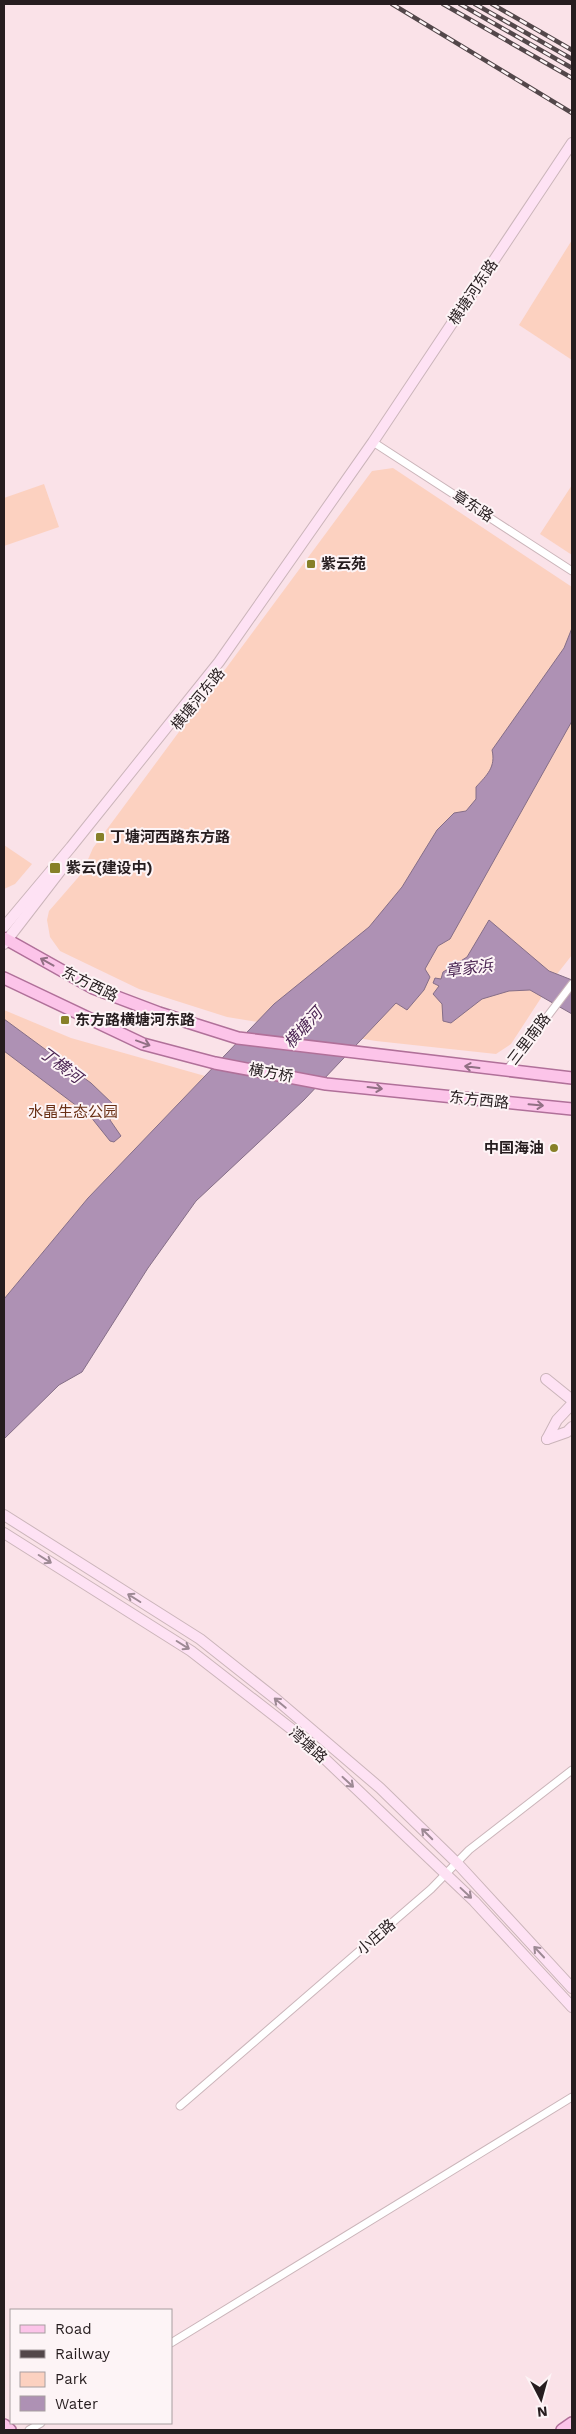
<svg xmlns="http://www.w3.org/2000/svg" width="576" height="2434" font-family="'Work Sans','Noto Sans SC',sans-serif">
	<rect width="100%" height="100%" fill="#fae2e8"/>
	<g fill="#fcd1c0">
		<path d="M572 240V360L519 325Z"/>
		<path d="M393 468 572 587V955L554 978 511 1044 496 1054 376 1041 227 1017 139 989 60 951 50 937 47 920 49 911 82 873 93 848 372 471Z"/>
		<path d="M44 484 59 527 4 546V498Z"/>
		<path d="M572 485V555L540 534Z"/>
		<path d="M4 845 32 864 15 884 4 889Z"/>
		<path d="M4 1010 71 1038 205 1076 88 1198 4 1299Z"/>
	</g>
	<g fill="#ae91b4" stroke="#856e87">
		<path d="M572 628V721L450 939 438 946 425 969 430 977 424 990 407 1010 396 1003 304 1100 196 1201 148 1268 82 1372 59 1385 4 1439V1299L88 1198 274 1004 369 927 402 887 437 830 454 813 466 811 476 799V787C487 775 496 767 492 750L564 648Z"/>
		<path d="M489 920 549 971 572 980V1014L530 990 509 991 482 999 451 1023 443 1021 442 1004 433 994 439 986 433 983 435 978 441 979 443 972 467 957Z"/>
		<path d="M4 1019 91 1083 115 1106 110 1120 121 1136 114 1142 110 1141 90 1116 4 1051Z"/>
	</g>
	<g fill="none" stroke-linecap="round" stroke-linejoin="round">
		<defs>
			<g id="street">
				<path d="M373 442 572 571"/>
				<path d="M506 1071 572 984"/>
				<path d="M180 2106 431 1889 469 1850 572 1770"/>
				<path d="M171 2343 572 2097"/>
				<path d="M29 2430 41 2423"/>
			</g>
			<g id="secondary">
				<path d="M4 927 71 847 219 662 373 442 572 143"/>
				<path d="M4 944 64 866"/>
				<path d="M546 1379 572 1400"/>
				<path d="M547 1439 557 1420 572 1404"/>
				<path d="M547 1439 567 1432 572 1427"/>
				<path d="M4 1515 200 1639 277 1700 380 1788 457 1863 572 1988"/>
				<path d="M4 1533 191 1651 303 1738 474 1901 572 2007"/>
			</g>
			<g id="primary">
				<path d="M4 938 93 988 159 1013 238 1038 572 1078"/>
				<path d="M4 978 143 1044 215 1063 326 1084 572 1109"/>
				<path d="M4 2425 10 2430"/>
				<path d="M562 2430 572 2423"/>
			</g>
		</defs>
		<use href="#street" stroke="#cbb5ba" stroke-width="9"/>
		<use href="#secondary" stroke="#cbb5ba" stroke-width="12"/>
		<use href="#primary" stroke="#b07099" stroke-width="14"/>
		<use href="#street" stroke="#fff" stroke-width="7"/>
		<use href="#secondary" stroke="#fee2f4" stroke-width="10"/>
		<use href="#primary" stroke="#fcc4e9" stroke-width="11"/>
		<defs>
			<g id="rail">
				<path d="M392 4 572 113"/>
				<path d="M443 4 572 78"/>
				<path d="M460 4 572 68"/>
				<path d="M475 4 572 59"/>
				<path d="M492 4 572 50"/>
			</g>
		</defs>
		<use href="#rail" stroke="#53474a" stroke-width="4.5"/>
		<use href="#rail" stroke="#fdf4f6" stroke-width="2.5" stroke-dasharray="8" stroke-linecap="butt"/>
	</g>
	<defs><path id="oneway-shaft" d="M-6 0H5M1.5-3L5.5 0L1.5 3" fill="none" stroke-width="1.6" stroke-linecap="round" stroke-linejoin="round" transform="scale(1.25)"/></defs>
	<g stroke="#917084">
		<use href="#oneway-shaft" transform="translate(47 962) rotate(-151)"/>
		<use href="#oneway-shaft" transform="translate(143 1043) rotate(20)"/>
		<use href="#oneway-shaft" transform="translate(472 1067) rotate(-173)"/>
		<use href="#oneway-shaft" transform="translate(375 1088) rotate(7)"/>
		<use href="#oneway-shaft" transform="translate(536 1105) rotate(5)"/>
	</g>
	<g stroke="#9d8994">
		<use href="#oneway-shaft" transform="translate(45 1559) rotate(32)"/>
		<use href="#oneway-shaft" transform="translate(134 1598) rotate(-148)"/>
		<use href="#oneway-shaft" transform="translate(183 1645) rotate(32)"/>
		<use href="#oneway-shaft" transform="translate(280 1703) rotate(-140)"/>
		<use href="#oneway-shaft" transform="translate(348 1782) rotate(43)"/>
		<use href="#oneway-shaft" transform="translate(427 1834) rotate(-135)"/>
		<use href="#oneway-shaft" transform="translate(466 1893) rotate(43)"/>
		<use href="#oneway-shaft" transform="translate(539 1952) rotate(-133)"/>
	</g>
	<g fill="#878028" stroke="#fdf4f6" stroke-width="2">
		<rect x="306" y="559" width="10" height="10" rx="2.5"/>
		<rect x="95" y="832" width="10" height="10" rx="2.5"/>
		<rect x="49" y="862" width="12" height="12" rx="2.5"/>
		<rect x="60" y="1015" width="10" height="10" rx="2.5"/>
		<circle cx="554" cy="1148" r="5"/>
	</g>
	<g text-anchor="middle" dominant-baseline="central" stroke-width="4" stroke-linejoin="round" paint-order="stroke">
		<g font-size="15" fill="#261d1f" stroke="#fdf4f6">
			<text transform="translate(473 292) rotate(-56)">横塘河东路</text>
			<text transform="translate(473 506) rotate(33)">章东路</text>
			<text transform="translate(198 699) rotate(-51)">横塘河东路</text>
			<text transform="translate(90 984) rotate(26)">东方西路</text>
			<text transform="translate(529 1039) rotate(-53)">三里南路</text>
			<text transform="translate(271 1073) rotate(10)">横方桥</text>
			<text transform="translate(479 1100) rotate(6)">东方西路</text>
			<text transform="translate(308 1745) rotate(42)">湾塘路</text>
			<text transform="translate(376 1937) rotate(-41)">小庄路</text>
		</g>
		<g font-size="15" font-weight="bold" fill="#261d1f" stroke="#fdf4f6" text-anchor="start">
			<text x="321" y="564">紫云苑</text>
			<text x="110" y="837">丁塘河西路东方路</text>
			<text x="66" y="868">紫云(建设中)</text>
			<text x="75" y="1020">东方路横塘河东路</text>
			<text x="544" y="1148" text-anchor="end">中国海油</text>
		</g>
		<g font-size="15" fill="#693016" stroke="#fdf4f6">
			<text x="73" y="1112">水晶生态公园</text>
		</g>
		<g font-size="16" font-style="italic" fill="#4b2553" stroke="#fdf4f6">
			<text transform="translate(469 968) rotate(-7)">章家浜</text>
			<text transform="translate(303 1028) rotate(-48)">横塘河</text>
			<text transform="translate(61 1065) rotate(37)">丁横河</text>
		</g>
	</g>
	<rect width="576" height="2434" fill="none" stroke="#261d1f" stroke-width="10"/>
	<rect x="10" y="2309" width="162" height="115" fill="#fdf4f6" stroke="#a79ea0"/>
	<rect x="20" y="2325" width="25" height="8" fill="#fcc4e9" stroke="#a79ea0"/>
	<text x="55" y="2334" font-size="15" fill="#261d1f">Road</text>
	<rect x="20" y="2350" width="25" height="8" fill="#53474a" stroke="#a79ea0"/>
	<text x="55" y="2359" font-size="15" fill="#261d1f">Railway</text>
	<rect x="20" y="2372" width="25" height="15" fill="#fcd1c0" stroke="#a79ea0"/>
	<text x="55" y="2384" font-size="15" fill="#261d1f">Park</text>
	<rect x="20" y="2396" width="25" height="15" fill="#ae91b4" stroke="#a79ea0"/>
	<text x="55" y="2409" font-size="15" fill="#261d1f">Water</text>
	<g transform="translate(541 2399) rotate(174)" stroke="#fdf4f6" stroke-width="4" paint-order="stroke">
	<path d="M0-4L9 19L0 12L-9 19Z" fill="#261d1f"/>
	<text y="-8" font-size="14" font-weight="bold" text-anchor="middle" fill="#261d1f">N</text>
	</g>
</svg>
